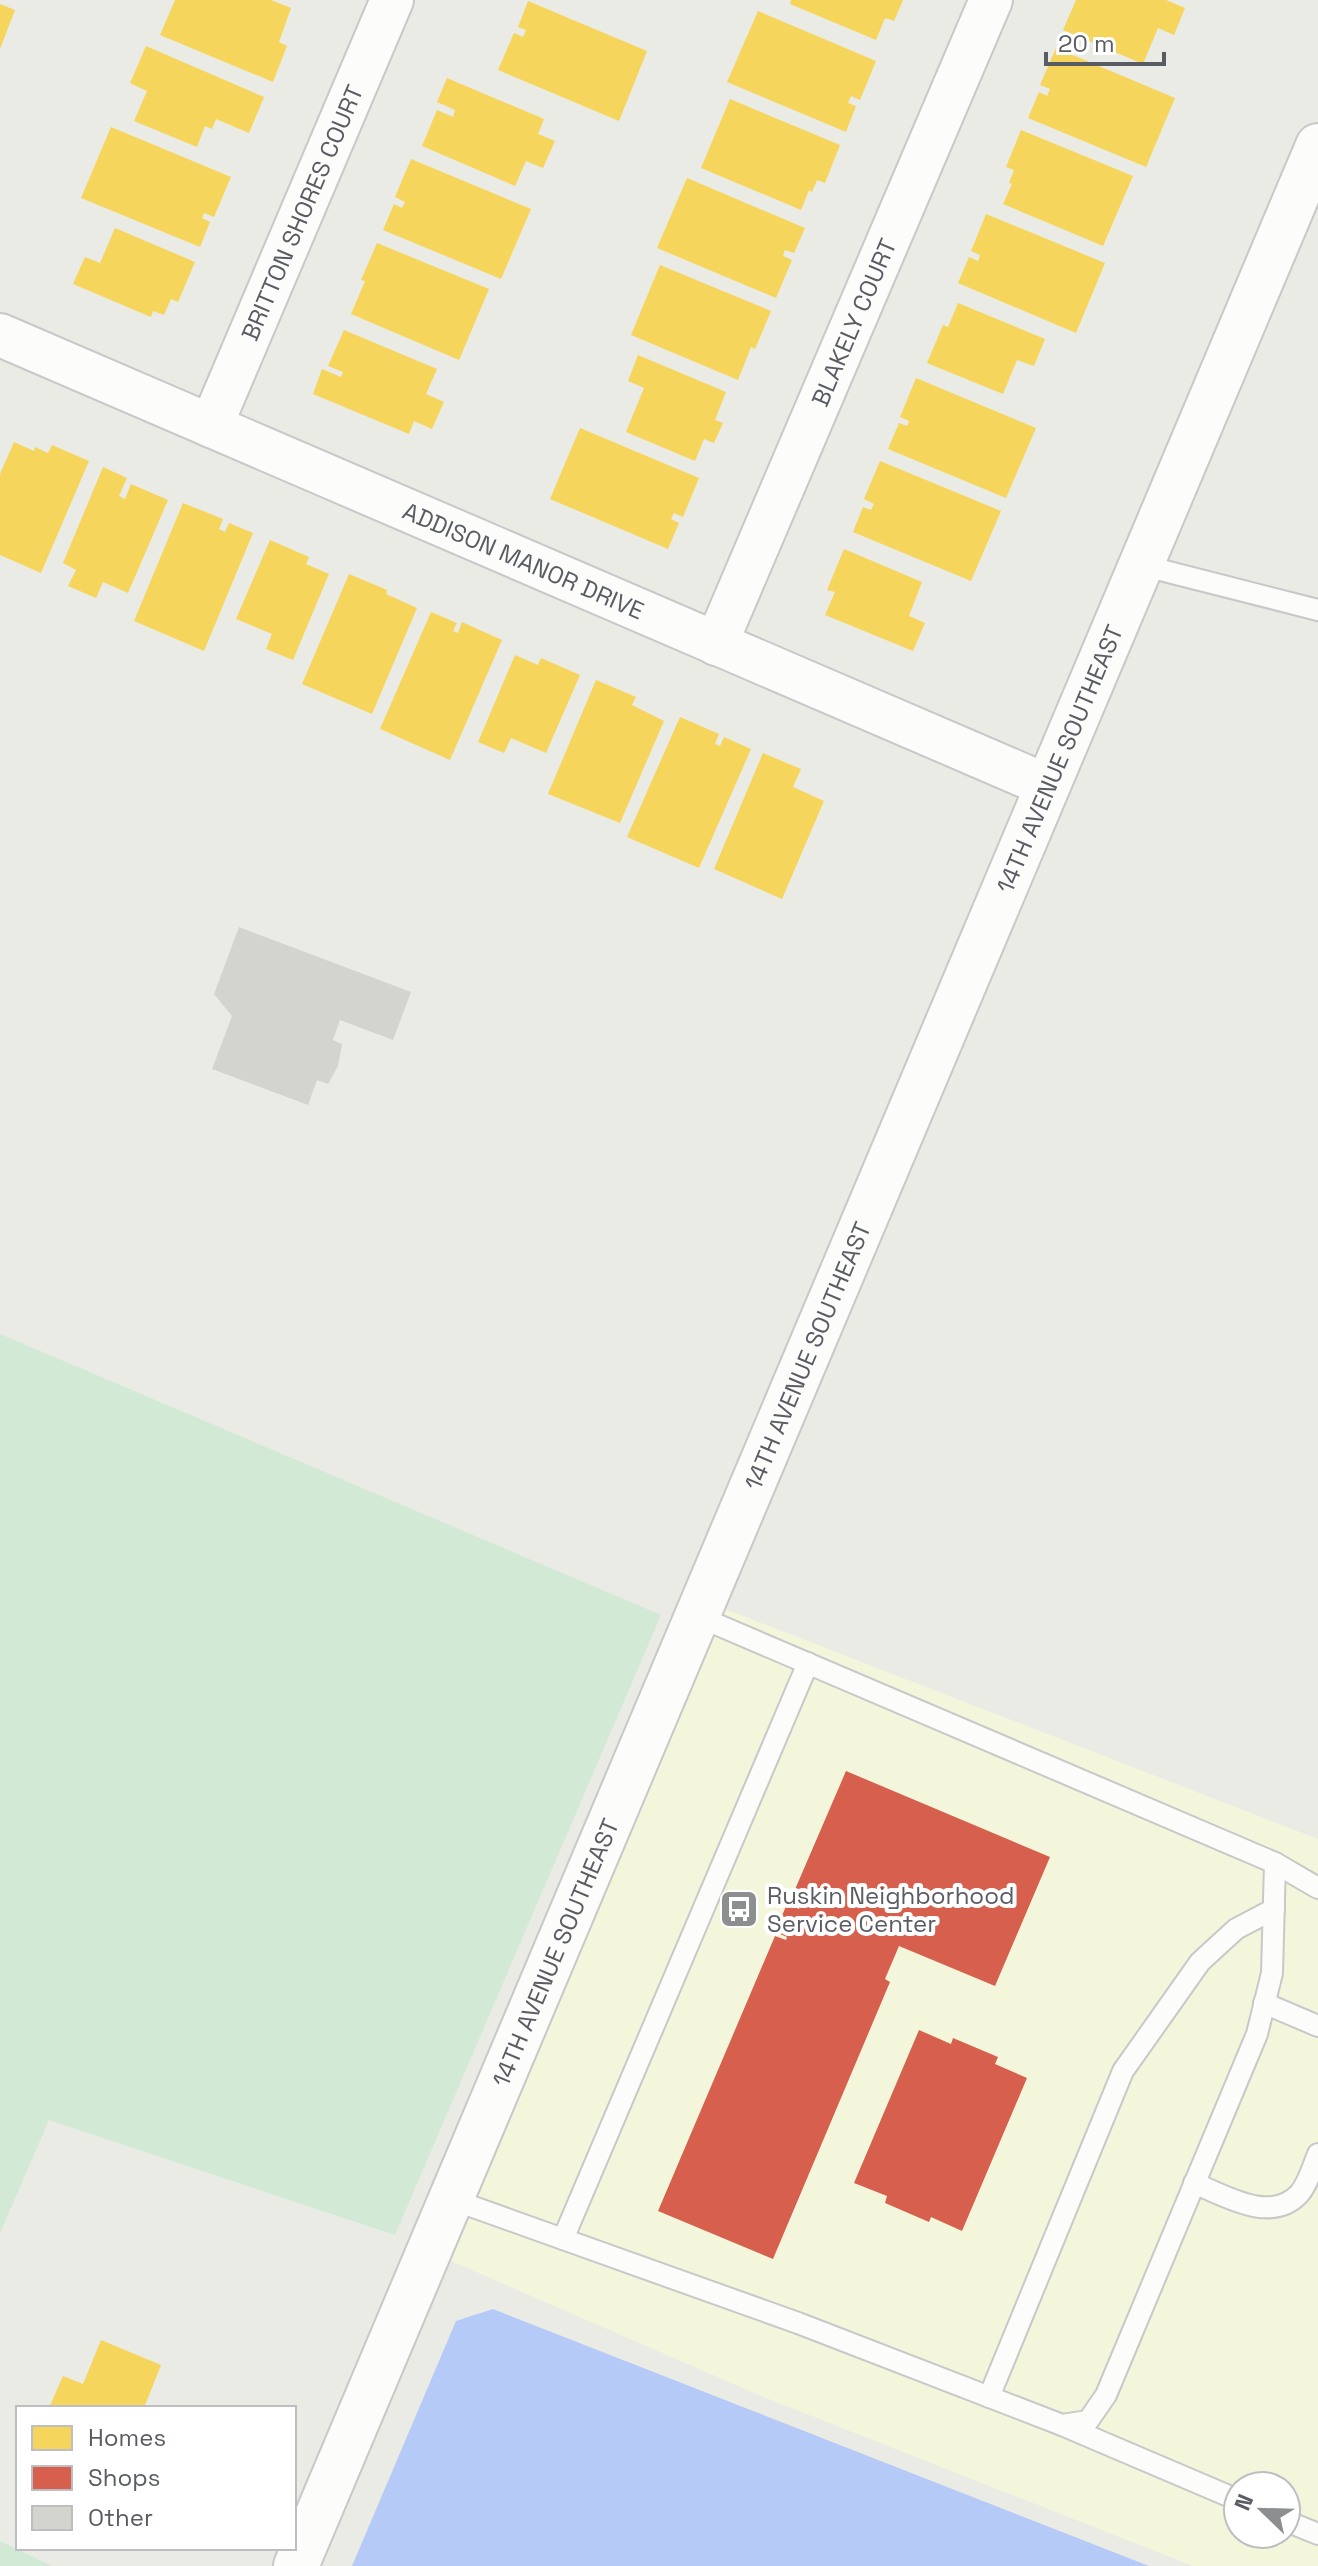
<svg xmlns="http://www.w3.org/2000/svg" width="1318" height="2566" font-family="'Space Grotesk',sans-serif">
	<rect width="100%" height="100%" fill="#eaebe4"/>
	<path fill="#f4f6dc" fill-rule="evenodd" d="M725 1609 1318 1839V2566H1193L766 2398 451 2261ZM1238 2486H1286V2534H1238Z"/>
	<g fill="#d1e9d5">
		<path d="M0 1334 661 1615 395 2235 49 2120 0 2233Z"/>
		<path d="M0 2541 52 2566H0Z"/>
	</g>
	<path fill="#b6caf7" d="M493 2309 1149 2566H352L456 2321Z"/>
	<g fill="#f6d55c">
		<path d="M175 0H271L291 8 279 42 287 46 273 82 160 35Z"/>
		<path d="M791 0H903L894 21 885 18 876 40 790 4Z"/>
		<path d="M1076 0H1166L1185 8 1174 35 1158 28 1143 64 1063 30Z"/>
		<path d="M528 1 647 51 619 121 498 70 514 33 523 37 526 30 518 27Z"/>
		<path d="M0 4 15 10 0 49Z"/>
		<path d="M758 11 876 61 860 100 851 96 848 103 856 106 846 132 727 82Z"/>
		<path d="M146 46 264 97 249 133 216 119 212 129 205 126 197 147 134 121 147 91 130 83Z"/>
		<path d="M1056 48 1175 98 1146 167 1028 118 1039 92 1047 96 1050 89 1040 85Z"/>
		<path d="M447 78 544 119 538 134 555 141 543 168 526 161 515 186 422 146 437 110 453 117 455 110 437 102Z"/>
		<path d="M730 99 840 145 825 183 817 180 812 192 809 190 801 210 701 168Z"/>
		<path d="M111 127 231 177 214 217 204 213 202 218 210 222 200 247 81 198Z"/>
		<path d="M1021 130 1133 176 1103 246 1003 204 1012 184 1009 183 1014 170 1006 167Z"/>
		<path d="M411 159 531 209 501 279 383 230 394 204 402 208 405 202 395 197Z"/>
		<path d="M687 178 805 228 794 253 785 250 783 256 792 260 776 298 657 248Z"/>
		<path d="M986 214 1105 263 1076 333 958 283 969 257 978 261 980 255 971 251Z"/>
		<path d="M115 228 195 262 178 302 171 299 164 315 153 311 151 317 73 284 85 257 100 263Z"/>
		<path d="M377 243 489 289 459 360 351 314 365 281 361 280Z"/>
		<path d="M660 265 771 311 755 349 751 347 738 380 631 335Z"/>
		<path d="M958 303 1045 339 1034 366 1017 360 1003 394 927 363 943 325 948 327Z"/>
		<path d="M344 330 437 369 426 394 444 402 432 429 414 421 409 434 313 394 322 369 341 377 343 372 328 366Z"/>
		<path d="M638 355 726 392 715 420 723 423 714 443 704 439 695 461 626 432 644 388 628 381Z"/>
		<path d="M916 378 1036 428 1006 498 888 449 899 423 907 426 909 421 900 417Z"/>
		<path d="M580 428 699 478 683 517 674 513 671 519 679 523 668 549 550 499Z"/>
		<path d="M14 442 34 451 35 447 48 453 52 445 89 461 41 573 0 555V474Z"/>
		<path d="M880 461 1001 511 971 581 853 532 863 507 871 510 874 504 864 499Z"/>
		<path d="M103 467 127 478 119 496 125 499 131 484 168 500 128 593 103 582 96 598 68 586 76 570 63 563Z"/>
		<path d="M183 503 223 519 219 529 225 532 229 523 253 533 204 651 134 621Z"/>
		<path d="M270 540 309 557 306 564 329 574 293 660 266 649 272 634 236 619Z"/>
		<path d="M844 549 922 582 909 616 925 623 913 651 825 615 835 592 827 590Z"/>
		<path d="M349 574 387 590 386 594 417 608 372 714 302 684Z"/>
		<path d="M431 612 457 623 453 631 458 633 462 622 502 640 450 760 380 729Z"/>
		<path d="M515 655 538 665 541 658 580 675 546 753 511 738 504 753 478 742Z"/>
		<path d="M596 680 636 697 632 705 664 721 620 823 548 794Z"/>
		<path d="M680 717 719 734 715 744 720 746 724 737 751 749 699 868 627 837Z"/>
		<path d="M763 753 801 769 793 787 824 801 782 899 714 869Z"/>
		<path d="M101 2340 161 2365 144 2408H49L63 2376 83 2384Z"/>
	</g>
	<g fill="#d6604d">
		<path d="M846 1771 1050 1857 995 1986 899 1946 885 1979 890 1982 773 2259 658 2211 775 1936 786 1940 787 1937 775 1932 787 1904 799 1909 800 1906 790 1901Z"/>
		<path d="M919 2030 951 2044 953 2038 998 2057 995 2064 1027 2078 962 2231 931 2217 929 2222 885 2203 887 2196 854 2183Z"/>
	</g>
	<path fill="#d4d4cf" d="M239 927 411 992 393 1040 340 1020 333 1040 342 1044 338 1066 328 1084 317 1080 308 1105 212 1069 232 1016 214 994Z"/>
	<g fill="none" stroke-linecap="round" stroke-linejoin="round">
		<defs>
			<g id="service">
				<path d="M1141 565 1318 610"/>
				<path d="M1275 1863 1318 1888"/>
				<path d="M1264 2003 1318 2026"/>
				<path d="M1194 2183C1225 2196 1271 2224 1299 2194 1308 2184 1313 2166 1318 2154"/>
				<path d="M451 2199 798 2323 1062 2425 1088 2421 1106 2395 1257 2034 1272 1973 1275 1863 697 1616"/>
				<path d="M563 2239 808 1663"/>
				<path d="M989 2397 1123 2071 1200 1962 1236 1929 1274 1909"/>
				<path d="M1062 2425 1238 2500"/>
				<path d="M1286 2521 1318 2534"/>
			</g>
			<g id="minor">
				<path id="s1" d="M0 335 1048 786"/>
				<path id="s2" d="M211 426 392 0"/>
				<path id="s3" d="M716 644 991 0"/>
			</g>
			<g id="tertiary">
				<path id="s4" d="M296 2566 1318 146"/>
			</g>
		</defs>
		<use href="#service" stroke="#c7c8c7" stroke-width="24"/>
		<use href="#minor" stroke="#c7c8c7" stroke-width="46"/>
		<use href="#tertiary" stroke="#c7c8c7" stroke-width="48"/>
		<use href="#service" stroke="#fcfcfb" stroke-width="20"/>
		<use href="#minor" stroke="#fcfcfb" stroke-width="42"/>
		<use href="#tertiary" stroke="#fcfcfb" stroke-width="44"/>
	</g>
	<defs>
		<symbol id="bus-square" viewBox="-11 -11 22 22"><rect x="-9" y="-9" width="18" height="18" rx="4" fill="#8c8e90" stroke="#fff"/><path d="M-5-6H5V4H4V6H2V4H-2V6H-4V4H-5ZM-3.5-4V0h7V-4ZM-3.5 1.2v1.5H-2V1.2ZM2 1.2v1.5H3.5V1.2Z" fill="#fff"/></symbol>
	</defs>
	<g fill-rule="evenodd">
		<use href="#bus-square" x="717" y="1887" width="44" height="44"/>
	</g>
	<g text-anchor="middle" dominant-baseline="central" stroke-width="8" stroke-linejoin="round" paint-order="stroke">
		<g font-size="24" fill="#5a5c63" stroke="#fff">
			<text stroke="none"><textPath href="#s2" startOffset="232">BRITTON SHORES COURT</textPath></text>
			<text stroke="none"><textPath href="#s3" startOffset="350">BLAKELY COURT</textPath></text>
			<text stroke="none"><textPath href="#s1" startOffset="570">ADDISON MANOR DRIVE</textPath></text>
			<text stroke="none"><textPath href="#s4" startOffset="1962">14TH AVENUE SOUTHEAST</textPath></text>
			<text stroke="none"><textPath href="#s4" startOffset="1314">14TH AVENUE SOUTHEAST</textPath></text>
			<text stroke="none"><textPath href="#s4" startOffset="666">14TH AVENUE SOUTHEAST</textPath></text>
		</g>
		<g font-size="24" fill="#5a5c63" stroke="#fff" text-anchor="start">
			<text x="767" y="1895">Ruskin Neighborhood<tspan x="767" dy="28">Service Center</tspan></text>
		</g>
	</g>
	<rect x="16" y="2406" width="280" height="144" fill="#ffffff" stroke="#bdbec1" stroke-width="2"/>
	<rect x="32" y="2426" width="40" height="24" fill="#f6d55c" stroke="#bdbec1" stroke-width="2"/>
	<text x="88" y="2446" font-size="24" fill="#5a5c63">Homes</text>
	<rect x="32" y="2466" width="40" height="24" fill="#d6604d" stroke="#bdbec1" stroke-width="2"/>
	<text x="88" y="2486" font-size="24" fill="#5a5c63">Shops</text>
	<rect x="32" y="2506" width="40" height="24" fill="#d4d4cf" stroke="#bdbec1" stroke-width="2"/>
	<text x="88" y="2526" font-size="24" fill="#5a5c63">Other</text>
	<g transform="translate(1262 2510) rotate(293)"><circle r="38" fill="#ffffff" stroke="#bdbec1" stroke-width="2"/>
	<path d="M0-6L14 30L0 20L-14 30Z" fill="#8c8e90"/>
	<text y="-12" font-size="22" font-weight="bold" text-anchor="middle" fill="#5a5c63">N</text>
	</g>
	<path d="M1046 52v12h118v-12" fill="none" stroke="#5a5c63" stroke-width="4"/>
	<text x="1058" y="52" font-size="24" fill="#5a5c63" stroke="#ffffff" stroke-width="6" paint-order="stroke">20 m</text>
</svg>
